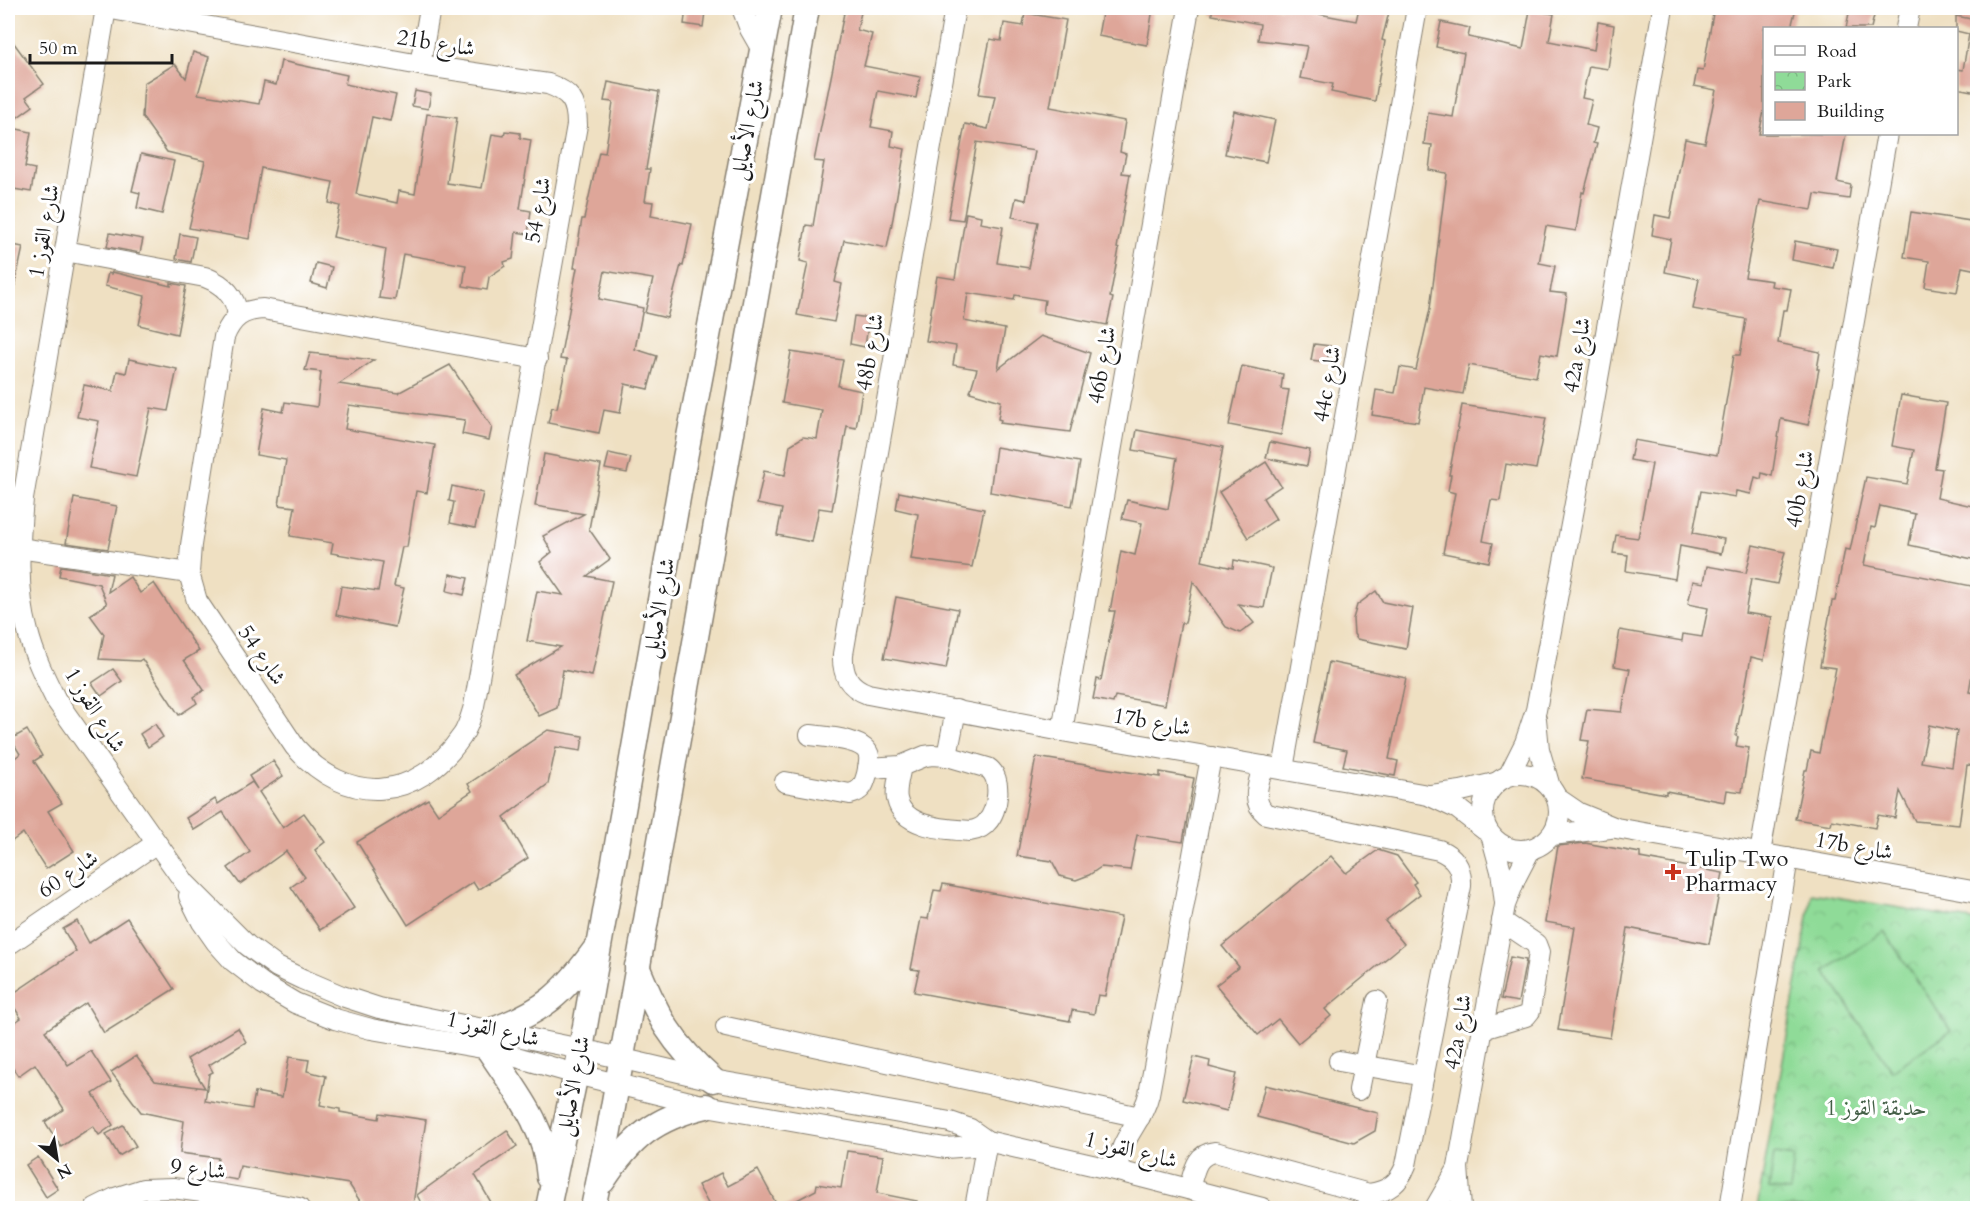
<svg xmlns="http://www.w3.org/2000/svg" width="1985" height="1216" font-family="Cardo,Amiri,serif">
	<defs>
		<pattern id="park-crowns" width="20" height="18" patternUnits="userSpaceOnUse" patternTransform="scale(1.5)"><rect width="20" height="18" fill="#8fdb98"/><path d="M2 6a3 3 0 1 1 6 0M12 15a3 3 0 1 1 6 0" fill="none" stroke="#7bbb82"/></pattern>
	</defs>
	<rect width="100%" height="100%" fill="#fff"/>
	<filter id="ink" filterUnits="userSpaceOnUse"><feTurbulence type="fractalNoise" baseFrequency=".0167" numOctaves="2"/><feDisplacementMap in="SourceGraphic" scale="12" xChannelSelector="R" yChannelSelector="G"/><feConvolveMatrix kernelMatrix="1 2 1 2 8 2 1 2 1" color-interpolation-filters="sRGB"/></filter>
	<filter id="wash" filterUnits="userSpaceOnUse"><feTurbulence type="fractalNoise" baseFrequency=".008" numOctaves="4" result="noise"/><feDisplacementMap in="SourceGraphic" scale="24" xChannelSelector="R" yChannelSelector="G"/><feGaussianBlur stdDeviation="1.35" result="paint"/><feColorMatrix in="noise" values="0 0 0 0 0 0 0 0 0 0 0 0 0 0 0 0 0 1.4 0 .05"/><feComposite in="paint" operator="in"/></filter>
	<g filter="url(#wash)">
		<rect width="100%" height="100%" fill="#efe0c2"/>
		<path fill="url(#park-crowns)" stroke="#567c5a" stroke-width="1.5" d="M1812 893 1977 921V1208H1757Z"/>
		<g fill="#8fdb98" stroke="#567c5a" stroke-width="1.5">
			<path d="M1884 931 1951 1031 1892 1071 1825 971Z"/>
			<path d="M1774 1154 1794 1157 1790 1191 1769 1189Z"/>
		</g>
		<g id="blocks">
			<g fill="#dea699" fill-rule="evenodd">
				<path d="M845 8H862L857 30 872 34 864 66 920 77 916 98 878 91 871 127 893 131 891 146 905 149 893 218 887 248 844 240 835 282 842 284 834 322 797 315 808 263 800 261 806 225 813 226 824 162 814 161Z"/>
				<path d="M1103 8H1153L1147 45 1098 36Z"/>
				<path d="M1212 8H1287L1356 21 1359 8H1370L1389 12 1382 40 1385 41 1375 101 1331 92 1333 84 1300 78 1307 46 1258 40 1260 24 1212 15Z"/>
				<path d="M1714 8H1796L1791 28H1764V111L1759 134H1846L1837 182 1851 185 1849 199 1815 194 1812 210 1760 201 1745 277 1772 281 1771 286 1791 289 1787 310H1783L1778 343 1820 352 1817 369H1819L1808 425 1781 419 1772 476 1762 473 1761 479 1755 477 1751 494 1736 491 1735 497 1701 491 1693 533 1724 539 1721 554 1680 546 1675 579 1626 571 1628 555 1613 553 1616 535 1638 538 1652 464 1630 460 1634 440 1717 455 1734 355H1740L1746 319 1693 309 1699 279 1665 272 1671 239 1652 235 1655 215 1670 218 1685 139 1705 143 1716 90 1694 86 1697 70 1703 71Z"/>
				<path d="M1850 8H1876L1871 28H1846Z"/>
				<path d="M686 9 705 12 703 27 684 24Z"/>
				<path d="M1530 10 1554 14 1549 41 1594 50 1598 22 1614 25 1608 69 1589 66 1582 98 1592 100 1586 125 1597 128 1593 143 1597 144 1584 193 1582 192 1576 231 1546 226 1539 263 1555 266 1550 292 1567 294 1557 356 1541 353 1536 377 1469 365 1463 394 1424 387 1418 422 1372 415 1376 390 1395 393 1400 367 1416 370 1430 309 1447 173 1429 170 1432 145 1424 144 1428 113 1453 117 1464 53 1436 47 1441 22 1470 28 1468 37 1523 49Z"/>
				<path d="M1025 13 1066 20 1050 107 1125 121 1120 152 1126 154 1122 173 1130 174 1117 248 1119 249 1110 297 1113 298 1107 325 1043 313 1045 300 1015 295 1014 300 968 293 964 321 1005 329 998 369 1041 336 1090 353 1070 432 1000 423 1001 420 998 419 1001 401 970 392 977 369 953 365 956 346 926 341 937 276 955 279 966 213 981 216 980 223 1003 227 997 263 1029 268 1038 222 1012 217 1016 198 1026 200 1035 151 977 142 963 220 948 218 965 124 988 129 995 96 979 94 990 39 1001 41 1004 23 1023 26Z"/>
				<path d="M1956 16 1977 20V92L1956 88V69L1963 70 1969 34 1956 31Z"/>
				<path d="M8 35 44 84 26 97 33 106 8 124Z"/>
				<path d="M193 52 209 57 198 94 259 104 264 82 276 85 281 61 347 75 345 84 396 95 390 121 372 117 356 194 397 203 399 191 415 194 427 114 457 118 447 183 482 188 492 134 504 136 505 131 520 133V138L531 140 520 209 531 211 528 234 516 232 513 259 504 262 505 266 489 277 487 290 463 286 466 265 403 254 395 300 379 298 386 249 333 237 340 206 329 203 333 182 261 168 249 239 189 228 205 161 167 152 142 117 144 83 175 64 186 78Z"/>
				<path d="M608 82 659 92 646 169H650L645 201 653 202 651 216 692 224 683 266 681 265 667 318 645 313 653 279 605 271 599 299 643 308 635 349 657 356 648 389 625 384 620 413 604 410 599 433 548 423 552 407 557 408 567 360 560 359 577 268H574L582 219H584L599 152 605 153 613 102 604 101Z"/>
				<path d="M415 91 431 94 428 109 412 106Z"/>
				<path d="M1234 111 1275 120 1266 162 1225 154Z"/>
				<path d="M8 127 31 132 25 167 35 169 31 192 8 188Z"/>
				<path d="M141 154 174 161 162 214 137 208 140 193 132 191Z"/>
				<path d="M1911 212 1977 222V270L1962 267 1957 292 1925 287 1929 261 1904 257Z"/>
				<path d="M110 233 143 239 140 253 107 247Z"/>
				<path d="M180 234 196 237 191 262 176 259Z"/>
				<path d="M1795 241 1837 249 1833 268 1792 260Z"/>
				<path d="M8 244 23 247 14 289 8 288Z"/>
				<path d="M316 263 332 267 327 288 311 283Z"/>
				<path d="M112 272 171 286V283L186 286 177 334 139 325 145 296 105 286 108 273 111 274Z"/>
				<path d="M854 316 869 318 865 347 850 344Z"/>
				<path d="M1314 344 1330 346 1327 362 1311 360Z"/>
				<path d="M791 352 843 360 838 386 862 391 856 428 847 426 832 510 819 508 812 542 777 535 782 509 757 504 764 471 785 475 790 445 803 437 817 439 822 410 782 403Z"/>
				<path d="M310 353 374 360 339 384 398 393 450 365 492 427 489 440 462 434 465 420 349 405 345 429 435 445 427 493 416 491 407 547H402L394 586 404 588 395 627 336 615 341 586 378 591 383 562 331 553 333 543 290 536 295 507 279 505 286 460 256 455 264 408 283 412 285 402 317 407 321 372 305 370Z"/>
				<path d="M129 359 177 369 168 411 151 408 136 477 89 468 99 421 77 417 84 385 113 391 117 371 126 373Z"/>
				<path d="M1242 366 1283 374 1281 389 1289 390 1281 435 1229 425Z"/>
				<path d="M1901 395 1946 403 1935 468 1942 469 1937 498 1977 507V560L1909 545 1915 514 1880 506 1875 528 1871 527 1864 565 1977 587V643L1969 692 1977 693V709L1971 740 1977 741V766L1967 765 1959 825 1915 821 1900 791 1895 818 1878 815 1875 828 1832 820 1831 825 1795 819 1805 770H1807L1811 751 1819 753 1836 668 1820 666 1832 601H1835L1845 549 1850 550 1866 477 1907 484 1914 450 1892 446ZM1929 725 1957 731 1952 767 1921 762Z"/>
				<path d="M1462 405 1546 418 1536 469 1506 464 1500 501 1491 500 1483 541 1493 543 1489 562 1443 553 1455 493 1448 491 1451 475H1449Z"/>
				<path d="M1137 430 1223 447 1202 561 1233 568 1234 560 1272 568 1264 608 1238 604 1254 623 1240 633 1226 627 1193 581 1185 623H1181L1165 705 1115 696 1113 703 1093 699 1097 679 1101 680 1115 611H1110L1121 551 1135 555 1142 523 1122 519 1127 500 1168 509 1177 458 1133 450Z"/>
				<path d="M1270 442 1310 450 1307 466 1266 458Z"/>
				<path d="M996 447 1080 462 1072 506 990 492Z"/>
				<path d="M609 453 631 458 627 473 605 469Z"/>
				<path d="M544 454 601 465 589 529 610 559 587 576 612 581 592 676 563 670 557 708 539 716 514 675 561 647 527 641 537 591 563 595 540 562 552 552 543 536 584 514 535 506Z"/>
				<path d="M1266 462 1281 486 1263 498 1276 519 1248 538 1219 492Z"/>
				<path d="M452 486 483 493 475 528 450 523 454 502 449 501Z"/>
				<path d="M899 492 984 509 972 567 911 559 918 514 896 509Z"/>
				<path d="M74 498 117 506 108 549 66 543Z"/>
				<path d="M1753 545 1785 552 1777 584 1751 579 1745 613 1772 617 1764 660 1751 657 1736 736 1738 737 1736 746 1749 748 1742 792 1727 790 1725 802 1666 791V794L1582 779 1589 741 1581 740 1587 709 1622 712 1630 669 1614 666 1620 630 1682 641 1683 634 1702 637 1708 608 1688 604 1693 581 1704 583 1707 566 1746 573Z"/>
				<path d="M61 566 112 574 108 592 130 577 140 593 154 583 199 651 184 660 204 690 194 697 197 703 179 715 142 659 139 661 99 659 104 634 90 615 107 604 99 584 59 576Z"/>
				<path d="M450 574 468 578 464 595 447 591Z"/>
				<path d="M1376 591 1383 602 1413 608 1406 649 1357 639 1354 634 1353 619 1357 605Z"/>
				<path d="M896 597 958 609 946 669 884 658Z"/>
				<path d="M1329 662 1406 678 1389 759 1398 761 1395 776 1343 766 1347 750 1313 743Z"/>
				<path d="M113 669 122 681 101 696 92 683Z"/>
				<path d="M155 724 163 737 148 747 140 734Z"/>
				<path d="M27 730 42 756 34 761 62 803 48 811 74 851 46 869 23 833 8 844V763L20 754 11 739Z"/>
				<path d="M548 730 583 736 581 751 556 747 548 784 504 817 528 858 478 890 473 882 408 925 357 842 428 799 438 814 472 791 468 784Z"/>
				<path d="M1036 757 1160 777V772L1194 778 1183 842 1137 835 1130 870 1101 867 1089 875 1076 880 1060 876 1052 861 1017 856Z"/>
				<path d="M273 761 283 776 259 792 283 828 304 813 325 842 315 850 354 908 320 930 291 887 305 877 286 851 240 884 228 868 250 852 223 812 194 830 186 818 215 799 218 804 252 782 257 789 249 776Z"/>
				<path d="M1585 843 1640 853V858L1723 873 1709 944 1628 928 1610 1038 1558 1030 1575 927 1545 922 1558 846Z"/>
				<path d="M1378 850 1397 856 1416 882 1413 884 1420 894 1385 921 1404 944 1325 1009 1331 1016 1298 1043 1278 1019 1258 1035 1216 985 1239 967 1222 946 1331 856 1346 873Z"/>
				<path d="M943 884 1121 917 1105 996 1098 995 1094 1014 1072 1010 1070 1021 914 992 919 970 911 969 921 918 928 919 934 890 941 891Z"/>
				<path d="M127 918 174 989 104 1033 86 1003 45 1031 68 1065 91 1051 111 1082 93 1094 113 1125 99 1135 93 1126 61 1147 45 1122 64 1109 35 1064 18 1076 8 1061V1027L21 1018 8 997 76 951 63 929 77 921 89 943Z"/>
				<path d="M1510 957 1526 960 1518 1002 1501 999Z"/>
				<path d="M238 1028 246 1042 209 1065 213 1072 209 1074 205 1101 252 1109 255 1092 282 1097 289 1057 309 1060 307 1071 326 1076 320 1105 340 1109V1112L379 1119 380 1113 426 1120 413 1204 405 1209H365L349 1184 240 1166 237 1180 214 1176 218 1158 180 1153 184 1121 141 1112 111 1072 136 1056 155 1081 205 1088 187 1059Z"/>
				<path d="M1194 1057 1210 1061 1209 1067 1236 1074 1227 1111 1183 1100Z"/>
				<path d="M1265 1085 1378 1113 1375 1131 1354 1143 1257 1117Z"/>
				<path d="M123 1125 136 1146 119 1156 106 1134Z"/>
				<path d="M507 1130 517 1146 475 1175 495 1209H424L417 1195Z"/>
				<path d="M847 1151 883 1156 877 1193 917 1201 916 1209H780L816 1190 817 1184 841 1188Z"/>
				<path d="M38 1157 58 1189 46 1197 26 1165Z"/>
				<path d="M758 1170 779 1209H711L698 1185 721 1173 728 1186Z"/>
			</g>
		</g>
	</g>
	<g filter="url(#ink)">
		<use href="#blocks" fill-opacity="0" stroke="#867e6f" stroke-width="1.5"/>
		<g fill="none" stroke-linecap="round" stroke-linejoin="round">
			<defs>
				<g id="minor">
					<path d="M106 8 420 65 548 84C570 92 577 101 577 125L474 706C471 716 468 728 462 736 417 802 348 807 295 747L197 601 189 573 191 545 224 337C232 318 242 310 263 309L537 359"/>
					<path d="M106 8 23 499C19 543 16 589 28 632 34 656 45 678 56 700L185 883 247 945 277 967 302 979 342 996 379 1008 581 1049 713 1080 950 1122 970 1129 987 1141 1118 1171 1262 1208"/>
					<path d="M742 8 750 29 762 50"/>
					<path d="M955 8 843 654C842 674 848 687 868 694L1062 731 1428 795 1458 809 1485 830"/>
					<path d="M1906 28 1910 8"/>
					<path d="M420 65 430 8"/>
					<path d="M65 251 205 277C223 284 235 295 238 315"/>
					<path d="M19 548 189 573"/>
					<path d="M1536 719 1539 749 1550 787"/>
					<path d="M1062 731 1189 8"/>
					<path d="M947 756 956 710"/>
					<path d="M868 768 901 766 925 756 932 755 947 756 988 768C1003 778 998 811 987 822 983 828 976 830 970 831 946 829 903 828 897 799 895 789 899 777 901 766"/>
					<path d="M1283 769 1417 8"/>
					<circle cx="1521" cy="812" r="38"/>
					<path d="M1509 775 1525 743 1536 710 1590 424 1663 8"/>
					<path d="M785 782 850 794C862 791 864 785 867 774 868 768 870 762 869 756 866 739 825 737 810 735"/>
					<path d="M1431 795 1461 791 1495 783"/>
					<path d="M1557 798 1579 813 1616 828 1978 892"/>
					<path d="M1552 835 1610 828"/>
					<path d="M1492 838 1501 871 1505 903"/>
					<path d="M1760 853 1887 134"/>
					<path d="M189 896 202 922 216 942 233 961 263 984 295 1003 335 1019 371 1029 488 1049 576 1074 706 1106 945 1148 973 1146 987 1141"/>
					<path d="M8 945 155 844"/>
					<path d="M726 1027 1140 1117"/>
					<path d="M1483 1029 1526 1016 1530 1011 1539 952 1536 944 1502 921"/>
					<path d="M1339 1061 1424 1076"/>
					<path d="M1359 1090 1377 1001"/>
					<path d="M1118 1171C1117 1140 1143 1122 1149 1094L1211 757"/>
					<path d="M1189 1189C1194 1173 1195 1154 1215 1152L1369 1194C1389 1191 1399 1183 1406 1165L1461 886C1462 868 1456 857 1439 850L1266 814C1250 801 1259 783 1263 766"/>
					<path d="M95 1208 115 1198 143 1189 173 1188 224 1195 299 1208"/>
					<path d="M975 1208 987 1141"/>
					<path d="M1435 1208 1457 1170"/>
					<path d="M1461 1208 1458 1167 1505 905 1516 877 1530 850"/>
					<path d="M1730 1208 1788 858"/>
				</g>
				<g id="major">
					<path d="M637 966C658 1018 671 1042 713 1080"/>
					<path d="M490 1031C544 1011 563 994 596 948"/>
					<path d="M488 1049C516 1092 545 1123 549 1177"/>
					<path d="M603 1181C631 1138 655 1118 706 1106"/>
					<path d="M548 1208 581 1049 685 458 770 8"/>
					<path d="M593 1208 609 1130 807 8"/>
				</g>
			</defs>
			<use href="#minor" stroke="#867e6f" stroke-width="22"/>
			<use href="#major" stroke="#867e6f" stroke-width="27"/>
			<use href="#minor" stroke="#fff" stroke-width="20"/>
			<use href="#major" stroke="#fff" stroke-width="24"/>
		</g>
	</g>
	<path fill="#c8321e" stroke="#fff" stroke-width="2" d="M1670 863h6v6h6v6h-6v6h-6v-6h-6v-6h6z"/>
	<g text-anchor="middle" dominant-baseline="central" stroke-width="6" stroke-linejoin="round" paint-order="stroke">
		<g font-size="22" fill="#1c1c1c" stroke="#fff">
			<text transform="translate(436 43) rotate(9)">21b شارع</text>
			<text transform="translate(747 130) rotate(-79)">شارع الأصايل</text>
			<text transform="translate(538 210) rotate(-80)">شارع 54</text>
			<text transform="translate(44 231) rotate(-80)">شارع القوز 1</text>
			<text transform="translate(870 352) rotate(-80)">48b شارع</text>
			<text transform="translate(1577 355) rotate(-80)">42a شارع</text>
			<text transform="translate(1102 365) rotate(-80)">46b شارع</text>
			<text transform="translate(1327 384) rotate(-80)">44c شارع</text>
			<text transform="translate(1800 489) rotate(-80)">40b شارع</text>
			<text transform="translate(659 608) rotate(-80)">شارع الأصايل</text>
			<text transform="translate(262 655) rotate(56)">شارع 54</text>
			<text transform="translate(95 710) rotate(58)">شارع القوز 1</text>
			<text transform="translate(1152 722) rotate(10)">17b شارع</text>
			<text transform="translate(1854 846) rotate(10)">17b شارع</text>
			<text transform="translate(68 874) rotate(-34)">شارع 60</text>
			<text transform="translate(493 1029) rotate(13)">شارع القوز 1</text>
			<text transform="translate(1458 1032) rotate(-80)">42a شارع</text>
			<text transform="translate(573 1086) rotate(-79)">شارع الأصايل</text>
			<text transform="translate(1131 1150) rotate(14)">شارع القوز 1</text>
			<text transform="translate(198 1169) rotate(6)">شارع 9</text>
		</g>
		<g font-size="22" fill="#1c1c1c" stroke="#fff" text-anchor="start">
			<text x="1685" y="859">Tulip Two<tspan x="1685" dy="25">Pharmacy</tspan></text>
		</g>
		<g font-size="22" fill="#445f47" stroke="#fff">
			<text x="1876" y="1108">حديقة القوز 1</text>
		</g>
	</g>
	<rect width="1985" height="1216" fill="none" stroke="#fff" stroke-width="30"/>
	<rect x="1763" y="27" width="195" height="108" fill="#ffffff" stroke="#a4a4a4" stroke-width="1.5"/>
	<rect x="1775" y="46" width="30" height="9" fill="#ffffff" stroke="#a4a4a4" stroke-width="1.5"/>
	<text x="1817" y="57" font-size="18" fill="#1c1c1c">Road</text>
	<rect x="1775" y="72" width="30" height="18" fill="url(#park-crowns)" stroke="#a4a4a4" stroke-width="1.5"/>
	<text x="1817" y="87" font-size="18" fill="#1c1c1c">Park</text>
	<rect x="1775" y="102" width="30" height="18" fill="#dea699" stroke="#a4a4a4" stroke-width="1.5"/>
	<text x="1817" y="117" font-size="18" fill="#1c1c1c">Building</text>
	<g transform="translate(57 1159) rotate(150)" stroke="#ffffff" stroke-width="4.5" paint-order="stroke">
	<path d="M0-4.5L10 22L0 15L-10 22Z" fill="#1c1c1c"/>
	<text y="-9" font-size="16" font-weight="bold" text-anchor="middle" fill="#1c1c1c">N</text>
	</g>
	<path d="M30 54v9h142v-9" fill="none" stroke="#1c1c1c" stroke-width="3"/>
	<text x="39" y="54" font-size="18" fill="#1c1c1c" stroke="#ffffff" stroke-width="4.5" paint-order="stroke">50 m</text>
</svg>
